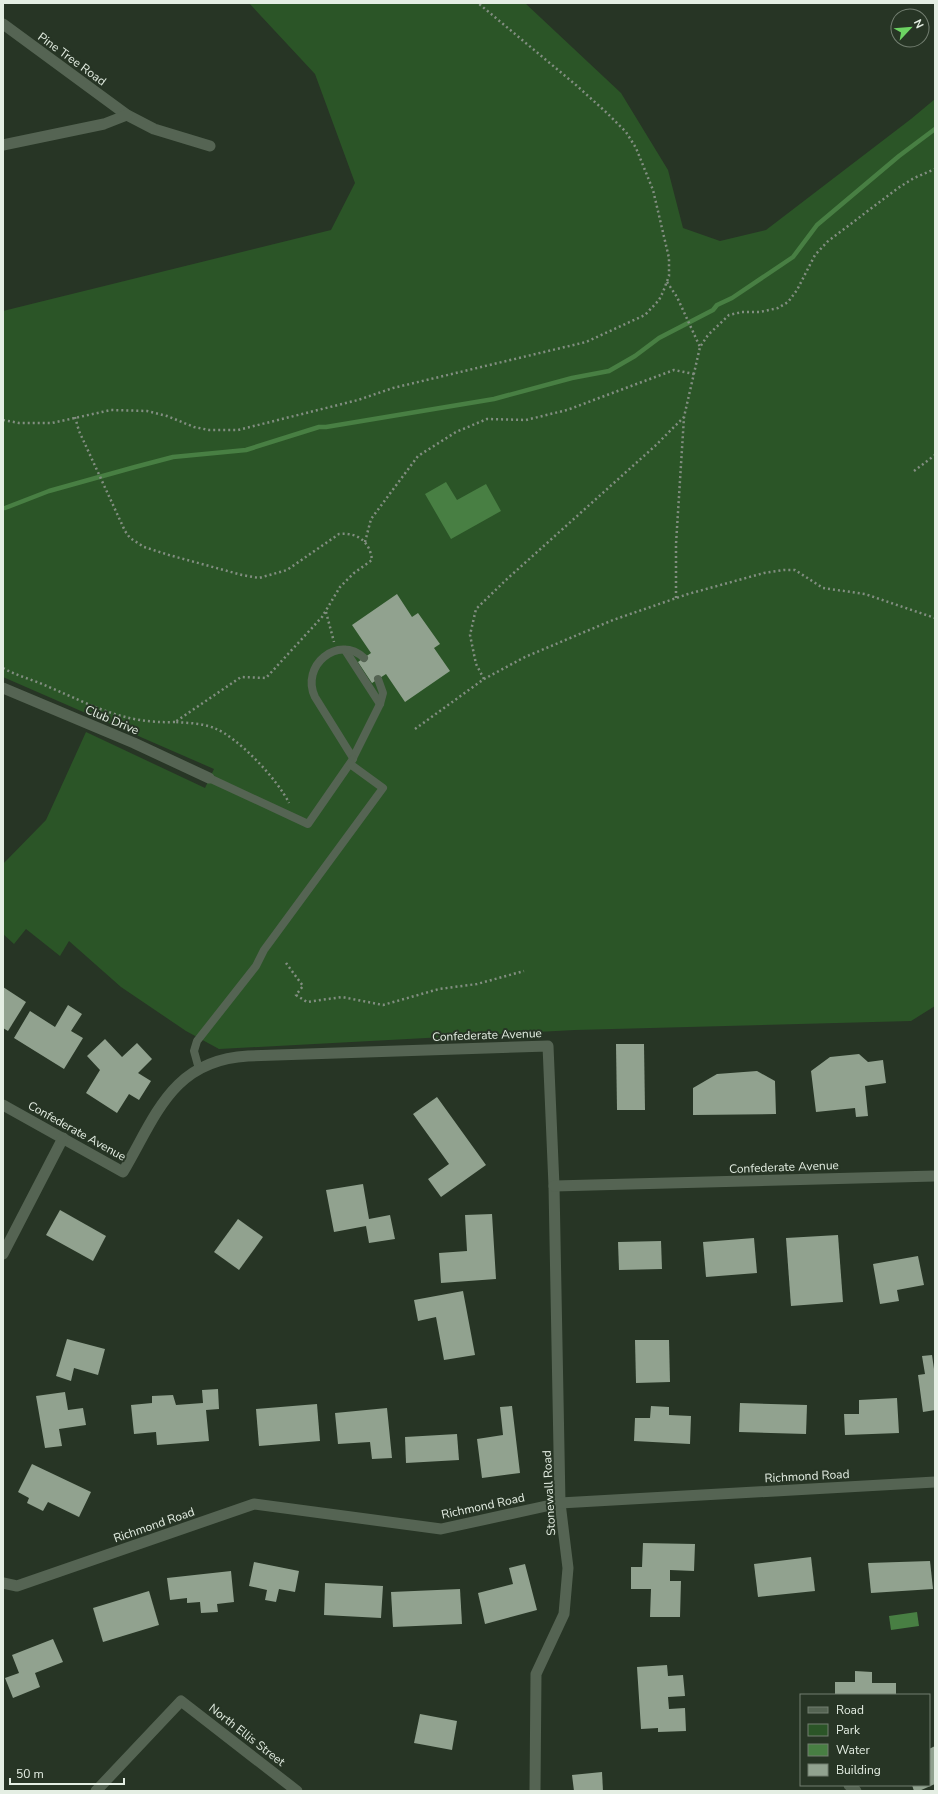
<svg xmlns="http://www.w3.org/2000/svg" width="938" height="1794" font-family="'Nunito Sans',sans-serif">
	<rect width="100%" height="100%" fill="#273525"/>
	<path fill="#2b5527" d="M249 3H525L621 93 668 170 683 228 720 241 766 230 911 119 935 99V1006L911 1021 575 1030 219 1049 186 1031 121 987 69 941 60 956 26 929 14 944 3 934V864L46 820 86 732 205 788 214 769 3 677V311L331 230 355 183 315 74Z"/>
	<g fill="#487f43">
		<path d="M446 482 457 500 486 484 501 511 451 539 425 494Z"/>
		<path d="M917 1612 919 1626 891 1630 889 1616Z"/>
	</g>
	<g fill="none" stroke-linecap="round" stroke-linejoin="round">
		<path stroke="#487f43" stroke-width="4.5" d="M5 508 49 491 135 467 173 457 246 450 319 427H326L494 399 572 378 609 371 635 356 659 338 713 310 717 305 732 298 793 257 817 225 899 156 935 129"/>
	</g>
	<g fill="#91a28f">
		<path d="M397 594 412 617 418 613 440 644 434 648 450 671 405 702 386 674 372 683 358 662 371 653 352 625Z"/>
		<path d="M3 987 26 1002 8 1031 3 1028Z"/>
		<path d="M68 1005 82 1014 71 1031 83 1038 64 1069 14 1038 30 1011 55 1027Z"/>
		<path d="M105 1039 122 1057 137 1043 152 1059 138 1073 151 1081 139 1100 129 1094 117 1113 86 1093 100 1070 87 1056Z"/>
		<path d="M616 1044H644L645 1110H617Z"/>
		<path d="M859 1054 868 1062 883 1060 886 1083 865 1086 868 1116 856 1117 855 1108 816 1112 811 1071 830 1057Z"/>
		<path d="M757 1071 775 1081 776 1114 693 1115V1088L717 1074Z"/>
		<path d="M437 1097 486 1165 441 1197 428 1179 449 1164 413 1114Z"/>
		<path d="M363 1184 369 1219 390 1215 395 1239 369 1243 366 1226 334 1232 326 1190Z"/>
		<path d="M60 1210 106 1236 93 1261 46 1235Z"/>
		<path d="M492 1214 496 1279 441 1283 439 1253 467 1251 465 1215Z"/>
		<path d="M238 1219 263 1237 239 1270 214 1252Z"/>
		<path d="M838 1235 843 1302 791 1306 786 1238Z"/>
		<path d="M754 1238 757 1273 706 1277 703 1242Z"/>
		<path d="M661 1241 662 1269 619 1270 618 1242Z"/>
		<path d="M918 1256 924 1285 897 1290 899 1301 880 1304 873 1264Z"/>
		<path d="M463 1291 475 1355 444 1360 436 1317 418 1321 414 1300Z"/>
		<path d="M67 1339 105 1349 98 1375 74 1368 71 1381 56 1376Z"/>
		<path d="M635 1340H669L670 1382 636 1383Z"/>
		<path d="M932 1355 935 1376V1410L923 1412 918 1375 925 1374 922 1356Z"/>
		<path d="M218 1389 219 1409 206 1410 209 1441 157 1445 156 1432 134 1434 131 1405 152 1403V1396L173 1395 176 1405 203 1403 202 1390Z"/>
		<path d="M65 1392 68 1410 83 1408 86 1425 59 1429 62 1446 45 1448 36 1396Z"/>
		<path d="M897 1398 899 1433 845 1435 844 1414H859V1400Z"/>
		<path d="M740 1403 807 1405 806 1434 739 1432Z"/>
		<path d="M317 1404 320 1441 259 1446 256 1409Z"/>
		<path d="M512 1406 520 1473 482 1478 477 1439 503 1435 500 1407Z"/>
		<path d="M651 1406 669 1407V1415L691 1416 690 1444 634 1441 635 1418H650Z"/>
		<path d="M387 1408 392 1458 372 1459 370 1442 338 1444 335 1413Z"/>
		<path d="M457 1434 459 1460 406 1463 405 1437Z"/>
		<path d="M32 1464 91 1492 79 1517 48 1502 43 1511 27 1503 29 1498 18 1492Z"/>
		<path d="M643 1543 695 1544 694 1571 670 1570V1581H681L680 1617H650L651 1589H631V1567H642Z"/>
		<path d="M811 1557 815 1591 758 1597 754 1564Z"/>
		<path d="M930 1561 933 1589 871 1593 868 1563Z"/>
		<path d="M254 1562 299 1571 295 1592 279 1589 276 1602 265 1600 267 1590 249 1586Z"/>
		<path d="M525 1564 537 1610 485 1624 478 1593 513 1584 509 1568Z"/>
		<path d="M231 1571 234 1602 217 1604 218 1612 201 1613 200 1602 187 1603V1598L170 1600 167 1578Z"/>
		<path d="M325 1583 383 1586 381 1618 324 1615Z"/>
		<path d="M460 1589 462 1624 393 1627 391 1592Z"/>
		<path d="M149 1591 159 1625 103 1642 93 1608Z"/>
		<path d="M53 1639 63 1662 35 1673 40 1687 13 1698 5 1678 19 1673 12 1655Z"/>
		<path d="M667 1665 668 1676 683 1675 685 1696 668 1697 669 1709 685 1708 686 1731 658 1732V1728L641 1729 637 1667Z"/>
		<path d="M855 1671 872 1672V1683H896V1695H835V1682H855Z"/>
		<path d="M420 1714 457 1721 452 1750 414 1743Z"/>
		<path d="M935 1746V1784L919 1791H914L912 1785H929V1749Z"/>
		<path d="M602 1772 603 1791H574L572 1775Z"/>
	</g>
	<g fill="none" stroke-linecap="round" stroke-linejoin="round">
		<g stroke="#828e81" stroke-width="2.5" stroke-dasharray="2 3" stroke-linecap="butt">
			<path d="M667 282 677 297 700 347"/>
			<path d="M75 417 79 431 125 531 130 538 144 547 169 555 242 575 259 578 287 570 339 534C358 532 370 542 372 560L354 573 340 587 322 617 266 678 241 677 175 722C188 723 202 723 214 728 238 737 278 780 289 803"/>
			<path d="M3 420 19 423H52L111 410 147 411 167 416 194 427 209 430H238L358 400 393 388 586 342 645 315 659 300 663 292 669 276V258L653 190 636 148 626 132 607 113 576 85 478 3"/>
			<path d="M914 471 935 455"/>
			<path d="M365 542 371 519 418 456 456 432 487 419 526 420 567 410 674 370 694 374"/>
			<path d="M676 598V544L684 417"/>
			<path d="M326 612 334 642"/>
			<path d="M3 668C17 676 34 680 49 687 94 706 124 724 175 722"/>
			<path d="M484 679 476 664 470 635 476 609 507 579 655 446 684 417 700 347 708 335 729 315 742 312H760L778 308 788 302 797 290 815 255 827 242 898 188 914 178 935 169"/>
			<path d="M415 729 484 679 525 657 613 620 688 594 764 573 784 570H795L823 588 865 594 935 618"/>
			<path d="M286 963 303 986 296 995 307 1002 342 997 383 1005 439 989 477 984 524 971"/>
		</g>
		<g stroke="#556453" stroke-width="8">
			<path d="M345 650 380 704"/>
			<path d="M364 658C338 634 300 666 315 697L353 758 380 704 383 693 378 679"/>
			<path d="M209 778 308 824 353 759"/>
			<path d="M199 1069 194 1051 197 1041 256 966 264 950 383 788 350 764"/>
		</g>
		<g stroke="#556453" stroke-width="11">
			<path d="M3 24 127 115 154 129 210 146"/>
			<path d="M3 145 104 124 127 115"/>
			<path d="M3 688 134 743 209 778"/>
			<path d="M3 1105 123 1172C156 1116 172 1060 248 1056L548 1046 554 1186 560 1503 568 1568 564 1614 536 1674 535 1791"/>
			<path d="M554 1186 935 1176"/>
			<path d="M3 1254 63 1138"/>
			<path d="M3 1583 17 1586 254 1504 441 1529 560 1503 935 1482"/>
			<path d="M849 1785 856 1791"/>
			<path d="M96 1791 181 1701 297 1791"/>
		</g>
	</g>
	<g text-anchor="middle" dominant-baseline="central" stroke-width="4" stroke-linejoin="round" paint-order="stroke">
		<g font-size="12" fill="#e4eee3" stroke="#273525">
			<text transform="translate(72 59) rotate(36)">Pine Tree Road</text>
			<text transform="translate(112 720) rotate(23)">Club Drive</text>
			<text transform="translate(487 1035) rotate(-2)">Confederate Avenue</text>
			<text transform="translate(77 1131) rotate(29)">Confederate Avenue</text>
			<text transform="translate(784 1167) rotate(-2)">Confederate Avenue</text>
			<text transform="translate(807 1476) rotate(-3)">Richmond Road</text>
			<text transform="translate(549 1493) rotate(-93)">Stonewall Road</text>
			<text transform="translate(483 1506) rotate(-12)">Richmond Road</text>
			<text transform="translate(154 1525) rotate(-19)">Richmond Road</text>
			<text transform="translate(247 1735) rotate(38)">North Ellis Street</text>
		</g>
	</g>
	<rect width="938" height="1794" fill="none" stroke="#e4eee3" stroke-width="8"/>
	<rect x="800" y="1694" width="130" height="92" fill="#273525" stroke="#737f71"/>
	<rect x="808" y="1707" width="20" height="6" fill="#556453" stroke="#737f71"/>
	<text x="836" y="1714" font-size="12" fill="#e4eee3">Road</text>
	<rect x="808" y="1724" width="20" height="12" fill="#2b5527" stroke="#737f71"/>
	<text x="836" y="1734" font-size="12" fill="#e4eee3">Park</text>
	<rect x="808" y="1744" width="20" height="12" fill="#487f43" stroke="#737f71"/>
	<text x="836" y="1754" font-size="12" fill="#e4eee3">Water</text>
	<rect x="808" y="1764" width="20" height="12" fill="#91a28f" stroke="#737f71"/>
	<text x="836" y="1774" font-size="12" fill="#e4eee3">Building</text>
	<g transform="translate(910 28) rotate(64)"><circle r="19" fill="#273525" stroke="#737f71"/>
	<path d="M0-3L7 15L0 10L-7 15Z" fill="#6cd362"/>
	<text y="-6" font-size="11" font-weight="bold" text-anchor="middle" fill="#e4eee3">N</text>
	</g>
	<path d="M10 1778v6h114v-6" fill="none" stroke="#e4eee3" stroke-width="2"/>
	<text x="16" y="1778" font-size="12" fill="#e4eee3" stroke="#273525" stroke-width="3" paint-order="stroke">50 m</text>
</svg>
